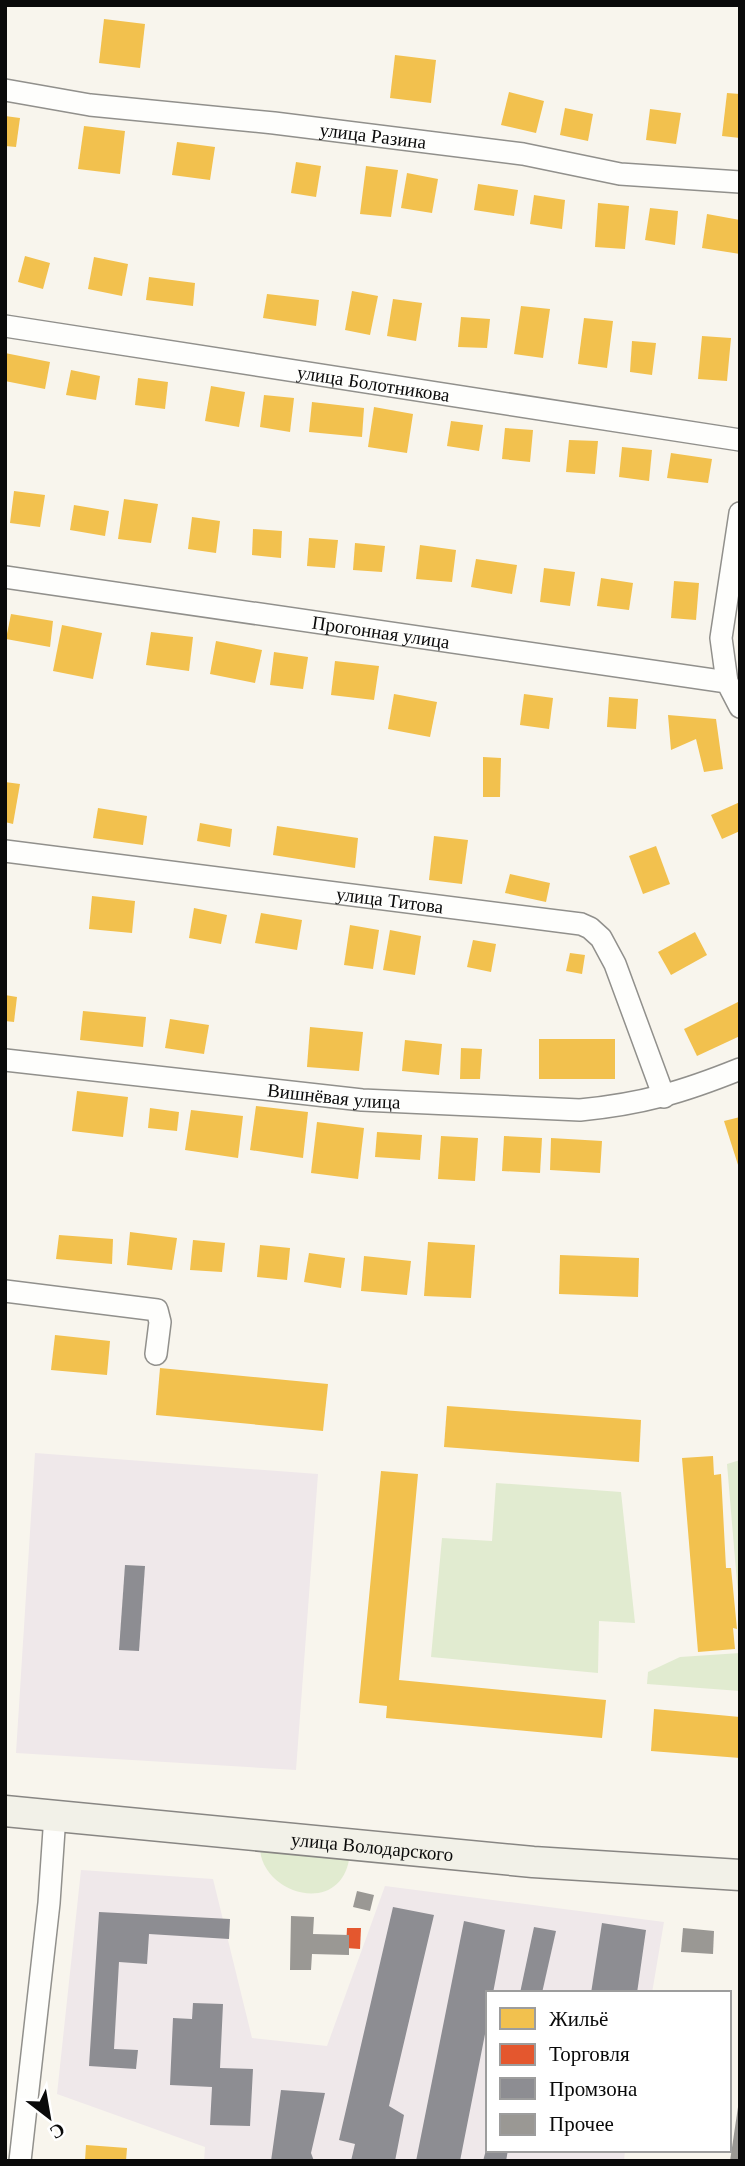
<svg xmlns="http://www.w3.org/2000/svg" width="745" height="2166" font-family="Georgia,serif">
	<rect width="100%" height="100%" fill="#f8f5ed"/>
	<g fill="#efe8ea">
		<path d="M35 1453 318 1474 296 1770 16 1753Z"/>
		<path d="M81 1870 213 1879 252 2038 327 2046 385 1886 664 1922 652 1993H488V2150H625L624 2161H204L205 2147 57 2094Z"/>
	</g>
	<g fill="#e1ebd0">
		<path d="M740 1460V1618L727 1464Z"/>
		<path d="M496 1483 621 1492 635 1623 599 1621 598 1673 431 1657 442 1538 492 1541Z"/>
		<path d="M740 1653V1691L647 1684 648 1672 680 1657Z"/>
		<path d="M260 1846 350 1853C344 1920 259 1894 260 1846Z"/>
	</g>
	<g fill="#f2c14e">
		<path d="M104 19 145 24 140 68 99 63Z"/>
		<path d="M395 55 436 60 431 103 390 98Z"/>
		<path d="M509 92 544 101 536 133 501 125Z"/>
		<path d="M727 93 740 94V138L722 136Z"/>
		<path d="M565 108 593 114 588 141 560 135Z"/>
		<path d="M650 109 681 113 676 144 646 140Z"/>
		<path d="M5 116 20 118 16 147 5 146Z"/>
		<path d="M84 126 125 131 120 174 78 169Z"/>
		<path d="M177 142 215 147 210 180 172 175Z"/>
		<path d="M296 162 321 166 316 197 291 193Z"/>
		<path d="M366 166 398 170 391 217 360 214Z"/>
		<path d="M407 173 438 179 432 213 401 208Z"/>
		<path d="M478 184 518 190 514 216 474 210Z"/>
		<path d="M534 195 565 200 562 229 530 224Z"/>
		<path d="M598 203 629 206 625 249 595 247Z"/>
		<path d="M650 208 678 211 675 245 645 240Z"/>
		<path d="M707 214 740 220V254L702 248Z"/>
		<path d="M25 256 50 263 43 289 18 282Z"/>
		<path d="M94 257 128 264 122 296 88 289Z"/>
		<path d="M149 277 195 283 193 306 146 300Z"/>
		<path d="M352 291 378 296 370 335 345 330Z"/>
		<path d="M267 294 319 300 316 326 263 318Z"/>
		<path d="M393 299 422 303 416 341 387 336Z"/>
		<path d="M521 306 550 309 543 358 514 354Z"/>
		<path d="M461 317 490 319 487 348 458 347Z"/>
		<path d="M584 318 613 321 607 368 578 364Z"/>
		<path d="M702 336 731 338 727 381 698 379Z"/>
		<path d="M632 341 656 343 652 375 630 372Z"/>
		<path d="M5 353 50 362 45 389 5 381Z"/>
		<path d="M71 370 100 376 96 400 66 395Z"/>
		<path d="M138 378 168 382 165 409 135 405Z"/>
		<path d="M211 386 245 392 239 427 205 421Z"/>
		<path d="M264 395 294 398 290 432 260 427Z"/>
		<path d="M312 402 364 408 362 437 309 432Z"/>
		<path d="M374 407 413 414 407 453 368 447Z"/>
		<path d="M451 421 483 425 479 451 447 446Z"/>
		<path d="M505 428 533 430 530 462 502 459Z"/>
		<path d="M569 440 598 441 595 474 566 472Z"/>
		<path d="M622 447 652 450 649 481 619 477Z"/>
		<path d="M671 453 712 459 708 483 667 478Z"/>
		<path d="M14 491 45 495 40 527 10 523Z"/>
		<path d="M124 499 158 504 151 543 118 539Z"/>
		<path d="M74 505 109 511 105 536 70 530Z"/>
		<path d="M192 517 220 521 216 553 188 549Z"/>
		<path d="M253 529 282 531 281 558 252 555Z"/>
		<path d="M309 538 338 540 335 568 307 566Z"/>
		<path d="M355 543 385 546 382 572 353 570Z"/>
		<path d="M420 545 456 550 452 582 416 579Z"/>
		<path d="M476 559 517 565 512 594 471 587Z"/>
		<path d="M544 568 575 572 570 606 540 602Z"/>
		<path d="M601 578 633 583 629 610 597 606Z"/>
		<path d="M674 581 699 583 696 620 671 618Z"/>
		<path d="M11 614 53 621 50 647 6 639Z"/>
		<path d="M62 625 102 633 93 679 53 671Z"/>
		<path d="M151 632 193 637 189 671 146 665Z"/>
		<path d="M216 641 262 650 255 683 210 674Z"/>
		<path d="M274 652 308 657 303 689 270 685Z"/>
		<path d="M335 661 379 666 374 700 331 695Z"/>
		<path d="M394 694 437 702 430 737 388 729Z"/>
		<path d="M524 694 553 698 549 729 520 725Z"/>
		<path d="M609 697 638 699 636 729 607 727Z"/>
		<path d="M668 715 716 719 723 769 704 772 696 739 671 750Z"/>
		<path d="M483 757 501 758 500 797H483Z"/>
		<path d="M5 782 20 784 13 824 5 822Z"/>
		<path d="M740 802V831L722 839 711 815Z"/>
		<path d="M98 808 147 816 143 845 93 838Z"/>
		<path d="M200 823 232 829 230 847 197 841Z"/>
		<path d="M277 826 358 838 355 868 273 855Z"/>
		<path d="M434 836 468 840 462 884 429 880Z"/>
		<path d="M656 846 670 884 643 894 629 856Z"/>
		<path d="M510 874 550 883 546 902 505 893Z"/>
		<path d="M92 896 135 901 132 933 89 929Z"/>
		<path d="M194 908 227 915 221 944 189 938Z"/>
		<path d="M261 913 302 920 297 950 255 943Z"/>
		<path d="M350 925 379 930 373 969 344 965Z"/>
		<path d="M390 930 421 936 415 975 383 970Z"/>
		<path d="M695 932 707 955 671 975 658 952Z"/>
		<path d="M473 940 496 944 491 972 467 967Z"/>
		<path d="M570 953 585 955 582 974 566 971Z"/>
		<path d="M5 995 17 997 14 1022 5 1021Z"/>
		<path d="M740 1001V1036L697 1056 684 1029Z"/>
		<path d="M83 1011 146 1017 143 1047 80 1040Z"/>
		<path d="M170 1019 209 1025 204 1054 165 1048Z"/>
		<path d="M310 1027 363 1032 359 1071 307 1067Z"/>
		<rect x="539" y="1039" width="76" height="40"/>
		<path d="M405 1040 442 1044 439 1075 402 1071Z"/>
		<path d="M461 1048 482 1049 480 1079H460Z"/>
		<path d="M77 1091 128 1097 123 1137 72 1131Z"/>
		<path d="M256 1106 308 1112 303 1158 250 1150Z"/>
		<path d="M150 1108 179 1112 177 1131 148 1128Z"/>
		<path d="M191 1110 243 1116 238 1158 185 1150Z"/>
		<path d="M740 1117V1168H739L724 1121Z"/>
		<path d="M317 1122 364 1128 358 1179 311 1173Z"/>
		<path d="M377 1132 422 1135 420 1160 375 1157Z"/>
		<path d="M441 1136 478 1138 475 1181 438 1179Z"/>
		<path d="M504 1136 542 1138 540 1173 502 1171Z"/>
		<path d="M551 1138 602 1141 600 1173 550 1170Z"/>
		<path d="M130 1232 177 1238 172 1270 127 1265Z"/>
		<path d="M59 1235 113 1239 112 1264 56 1259Z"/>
		<path d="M193 1240 225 1243 222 1272 190 1270Z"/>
		<path d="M428 1242 475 1245 471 1298 424 1296Z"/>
		<path d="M260 1245 290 1248 287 1280 257 1277Z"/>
		<path d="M309 1253 345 1258 341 1288 304 1282Z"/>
		<path d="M560 1255 639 1258 638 1297 559 1294Z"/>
		<path d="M364 1256 411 1261 407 1295 361 1291Z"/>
		<path d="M55 1335 110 1341 107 1375 51 1370Z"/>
		<path d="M160 1368 328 1384 323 1431 156 1415Z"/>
		<path d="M447 1406 641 1420 639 1462 444 1447Z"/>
		<path d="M713 1456 714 1475 721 1474 726 1568H731L737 1629 733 1628 735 1649 698 1652 682 1458Z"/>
		<path d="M381 1471 418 1474 399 1680 606 1700 602 1738 386 1718 387 1706 359 1703Z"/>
		<path d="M654 1709 740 1717V1758L651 1751Z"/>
		<path d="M86 2145 127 2148 126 2161H85Z"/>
	</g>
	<path fill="#e4572e" d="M347 1928H361L360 1949 346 1948Z"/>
	<g fill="#8d8d92">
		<path d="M125 1565 145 1566 139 1651 119 1650Z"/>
		<path d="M393 1907 434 1915 389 2106 404 2115 395 2161H351L355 2144 339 2140Z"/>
		<path d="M99 1912 230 1919 229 1939 149 1934 147 1964 119 1962 114 2049 138 2050 136 2069 89 2066Z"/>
		<path d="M464 1921 505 1930 493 1993H488V2019L460 2161H416Z"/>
		<path d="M602 1923 646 1930 637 1993H591Z"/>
		<path d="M534 1927 556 1931 542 1993H520Z"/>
		<path d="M193 2003 223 2004 220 2068 253 2069 250 2126 210 2125 212 2087 170 2085 173 2018 192 2019Z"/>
		<path d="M281 2090 325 2093 311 2153 314 2161H271Z"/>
		<path d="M486 2150H508L506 2161H483Z"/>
	</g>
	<g fill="#9a9894">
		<path d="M357 1891 374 1895 370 1911 353 1907Z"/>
		<path d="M291 1916 314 1917 313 1934 349 1935V1955L312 1954 311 1970H290Z"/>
		<path d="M683 1928 714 1931 713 1954 681 1952Z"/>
		<path d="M738 2107 740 2161H730Z"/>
	</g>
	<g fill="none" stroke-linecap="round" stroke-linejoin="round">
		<defs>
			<g id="minor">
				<path id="s1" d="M5 90 90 105 274 123 523 154 620 174 740 182"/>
				<path id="s2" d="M5 326 740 440"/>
				<path id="s3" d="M5 577 727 682 740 707"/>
				<path d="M727 682 721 638 740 513"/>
				<path id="s4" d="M5 851 581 924 590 928 601 938 615 964 664 1097"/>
				<path id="s5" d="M5 1060 362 1100 580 1110C642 1104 683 1092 740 1069"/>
				<path d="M5 1291 157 1310 160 1322 156 1354"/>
				<path d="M20 2161 49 1903 55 1815"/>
			</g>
			<g id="secondary">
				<path id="s6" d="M5 1811 533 1862 740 1875"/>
			</g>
		</defs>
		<use href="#minor" stroke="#91908c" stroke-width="24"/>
		<use href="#secondary" stroke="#888683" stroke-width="33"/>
		<use href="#minor" stroke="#fefefc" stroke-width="21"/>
		<use href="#secondary" stroke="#f2f1e8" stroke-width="30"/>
	</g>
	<g text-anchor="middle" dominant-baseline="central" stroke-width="7" stroke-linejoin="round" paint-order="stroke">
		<g font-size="19" fill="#0a0a0a" stroke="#fff">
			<text stroke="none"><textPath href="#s1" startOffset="371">улица Разина</textPath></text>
			<text stroke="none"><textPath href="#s2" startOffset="373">улица Болотникова</textPath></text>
			<text stroke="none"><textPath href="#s3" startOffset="380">Прогонная улица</textPath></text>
			<text stroke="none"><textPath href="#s4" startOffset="388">улица Титова</textPath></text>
			<text stroke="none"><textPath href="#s5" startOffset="331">Вишнёвая улица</textPath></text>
			<text stroke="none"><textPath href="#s6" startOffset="369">улица Володарского</textPath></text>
		</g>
	</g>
	<rect width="745" height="2166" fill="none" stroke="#0a0a0a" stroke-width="14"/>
	<rect x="486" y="1991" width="245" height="161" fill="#ffffff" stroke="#9d9d9d" stroke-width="2"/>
	<rect x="500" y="2008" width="35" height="21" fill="#f2c14e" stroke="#9d9d9d" stroke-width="2"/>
	<text x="549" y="2026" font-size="21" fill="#0a0a0a">Жильё</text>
	<rect x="500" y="2044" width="35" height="21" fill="#e4572e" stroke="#9d9d9d" stroke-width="2"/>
	<text x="549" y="2061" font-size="21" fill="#0a0a0a">Торговля</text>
	<rect x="500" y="2078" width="35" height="21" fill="#8d8d92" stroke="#9d9d9d" stroke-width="2"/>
	<text x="549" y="2096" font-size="21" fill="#0a0a0a">Промзона</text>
	<rect x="500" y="2114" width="35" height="21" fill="#9a9894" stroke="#9d9d9d" stroke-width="2"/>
	<text x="549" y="2131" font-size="21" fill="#0a0a0a">Прочее</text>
	<g transform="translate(49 2117) rotate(149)" stroke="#ffffff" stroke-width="5" paint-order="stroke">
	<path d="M0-5L12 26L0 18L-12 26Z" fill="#0a0a0a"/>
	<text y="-10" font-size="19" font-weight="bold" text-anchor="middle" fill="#0a0a0a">С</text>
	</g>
</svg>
